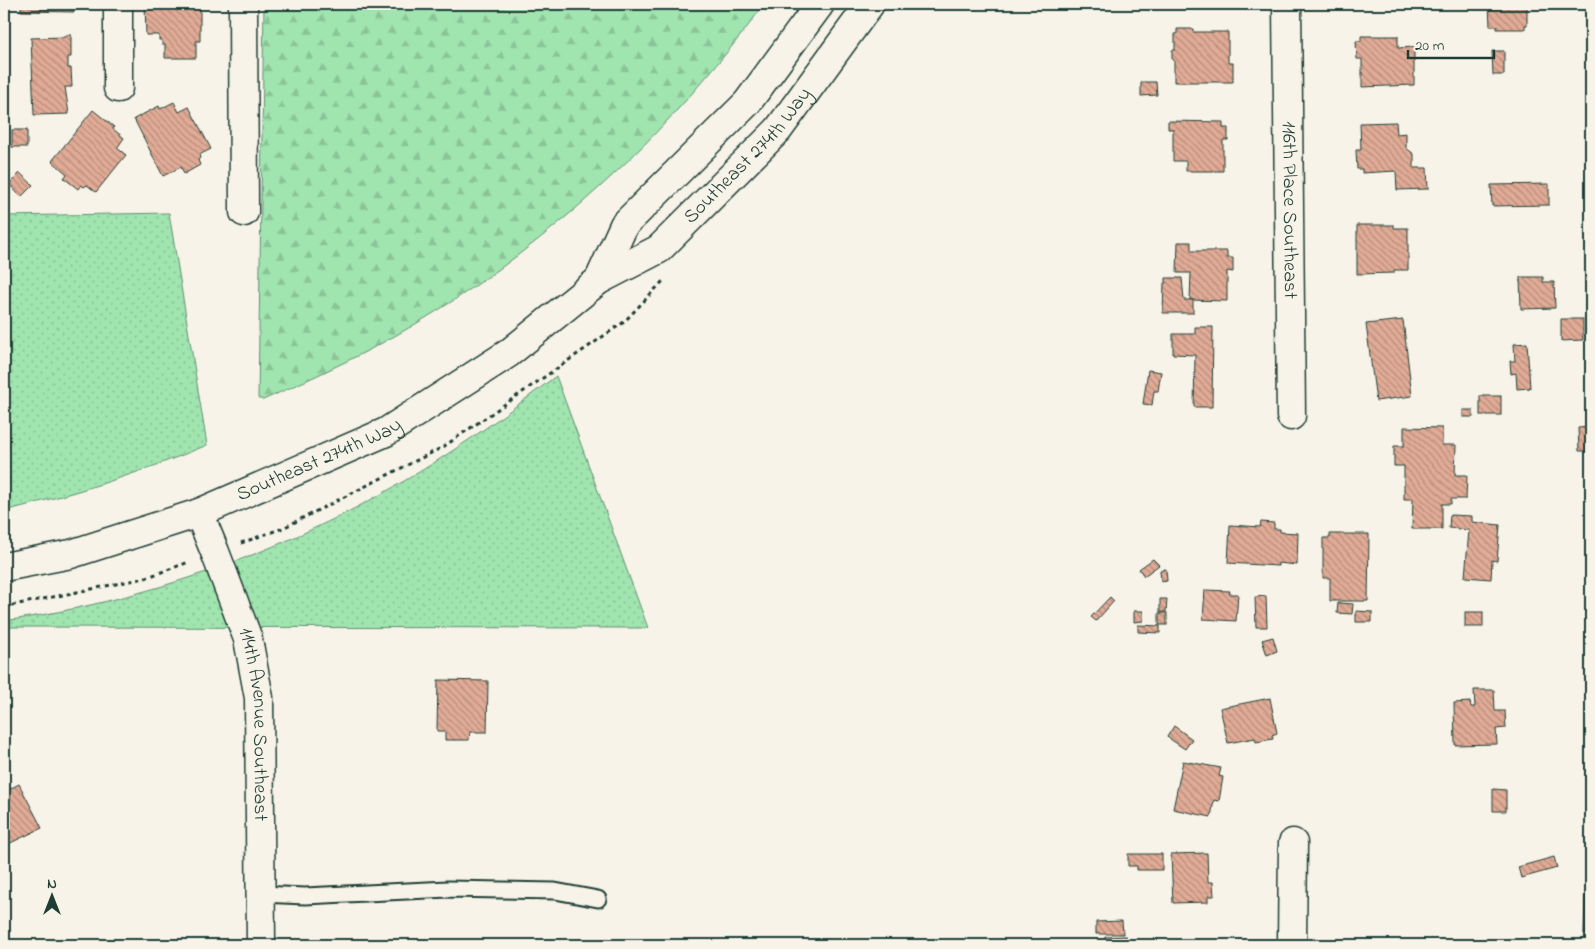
<svg xmlns="http://www.w3.org/2000/svg" width="1595" height="949" font-family="'Indie Flower',sans-serif">
	<defs>
		<pattern id="grass-dots" width="8" height="8" patternUnits="userSpaceOnUse" patternTransform="scale(1.25)"><rect width="8" height="8" fill="#a0e4af"/><path d="M2 2h.1M6 6h.1" fill="none" stroke="#89c497" stroke-width="1.8" stroke-linecap="round"/></pattern>
		<pattern id="forest-firs" width="22" height="20" patternUnits="userSpaceOnUse" patternTransform="scale(1.25)"><rect width="22" height="20" fill="#a0e4af"/><path d="M5 1l3.5 6h-7zM16 11l3.5 6h-7z" fill="#89c497"/></pattern>
		<pattern id="building-back-hatch" width="6" height="6" patternUnits="userSpaceOnUse" patternTransform="scale(1.25)"><rect width="6" height="6" fill="#e1ab96"/><path d="M-1 5l2 2M0 0l6 6M5-1l2 2" fill="none" stroke="#b68c7b"/></pattern>
	</defs>
	<rect width="100%" height="100%" fill="#f7f3e8"/>
	<filter id="ink" filterUnits="userSpaceOnUse"><feTurbulence type="fractalNoise" baseFrequency=".02" numOctaves="2"/><feDisplacementMap in="SourceGraphic" scale="10" xChannelSelector="R" yChannelSelector="G"/><feConvolveMatrix kernelMatrix="1 2 1 2 8 2 1 2 1" color-interpolation-filters="sRGB"/></filter>
	<g filter="url(#ink)">
		<g fill="url(#grass-dots)" stroke="#609072">
			<path d="M169 213 207 445C141 473 74 494 4 511V216Z"/>
			<path d="M556 376 648 628 4 627V621C158 599 312 542 443 457 482 432 519 404 556 376Z"/>
		</g>
		<path fill="url(#forest-firs)" stroke="#609072" d="M264 4H764C741 37 714 68 688 98 598 199 489 287 369 350 334 368 299 384 263 400L258 398Z"/>
		<g fill="url(#building-back-hatch)" stroke="#1f3d34">
			<path d="M21 4H84V8H74V12L21 11Z"/>
			<path d="M145 4H200V41H196V58H165V45H162V40H159V35H146Z"/>
			<path d="M1489 5H1527V25H1525V29H1497V26H1490Z"/>
			<path d="M1177 29H1193V32H1228V63H1233V82H1174V60H1172V50H1175V34H1177Z"/>
			<path d="M65 35H71V57H68V68H71L72 87H65L69 114 34 115 31 38 65 37Z"/>
			<path d="M1361 36H1398V48L1414 47V85L1362 87V59H1357L1356 41H1361Z"/>
			<path d="M1492 51H1504V75H1493Z"/>
			<path d="M1141 82H1156L1157 95 1141 96Z"/>
			<path d="M174 102 179 112 189 107 211 149 199 155 200 158 198 160 200 165 184 174 181 167 163 176 134 119 159 106 160 109Z"/>
			<path d="M93 110 114 127 113 129 124 138 117 148 126 155 96 192 87 185 84 187 81 185 78 189 64 178 67 174 52 161Z"/>
			<path d="M1168 121 1223 122V128H1228V140H1223V171H1186V161H1173V129H1168Z"/>
			<path d="M1396 122 1397 134 1406 133V148L1414 154V168H1427L1428 189 1397 190 1396 171 1362 173V169H1357L1356 150H1361L1360 123Z"/>
			<rect x="12" y="130" width="15" height="17"/>
			<path d="M20 173 33 185 21 197 9 184Z"/>
			<path d="M1549 184V205L1492 206 1491 185Z"/>
			<path d="M1357 225H1394V228H1408V270H1394V273L1357 274Z"/>
			<path d="M1178 242H1191V251H1227V258H1233V272L1227 271V301L1190 300 1191 273H1177Z"/>
			<path d="M1520 277H1543V282H1554L1555 308 1521 309Z"/>
			<path d="M1166 278H1182L1184 300H1193V313H1163L1164 283H1166Z"/>
			<path d="M1561 319H1583V340L1561 341Z"/>
			<path d="M1403 320 1412 396 1376 401 1366 324Z"/>
			<path d="M1195 327H1213L1212 407H1194L1195 355 1173 354V334H1195Z"/>
			<path d="M1527 343 1530 388 1517 389 1516 373 1511 374 1510 361H1515L1514 344Z"/>
			<path d="M1148 370 1161 372 1158 391H1154L1152 405 1143 404Z"/>
			<rect x="1480" y="396" width="21" height="19"/>
			<rect x="1463" y="410" width="10" height="7"/>
			<path d="M1404 427 1442 428V445H1456L1455 475H1467L1466 499H1451V504H1442V529H1412L1413 499H1404V466H1394V446H1404Z"/>
			<path d="M1591 427V451H1579L1578 428Z"/>
			<path d="M1450 515 1472 516V522L1500 525 1497 561 1492 560 1491 579 1465 577 1469 530 1449 528Z"/>
			<path d="M1261 522 1274 523V529H1280V532L1298 533 1297 565 1278 563V566L1228 563 1230 525 1260 527Z"/>
			<path d="M1330 534H1369L1368 601H1330V578H1323V538H1330Z"/>
			<path d="M1153 559 1159 565 1144 576 1139 569Z"/>
			<path d="M1166 569 1167 581 1161 582 1160 570Z"/>
			<path d="M1205 590 1230 591 1229 594H1238L1236 621 1203 619Z"/>
			<path d="M1266 596 1267 627H1256L1255 597Z"/>
			<path d="M1110 597 1114 601 1096 621 1091 617Z"/>
			<path d="M1160 599H1167L1166 612H1160Z"/>
			<path d="M1338 603 1353 604 1352 614 1337 613Z"/>
			<path d="M1134 611H1143V621L1134 622Z"/>
			<path d="M1356 611 1372 612V622H1356Z"/>
			<rect x="1465" y="612" width="18" height="15"/>
			<rect x="1159" y="613" width="8" height="12"/>
			<path d="M1138 625 1160 626V633L1138 632Z"/>
			<path d="M1273 637 1277 651 1267 655 1262 640Z"/>
			<path d="M438 680 488 681 487 732H470L469 740H445V731H437Z"/>
			<path d="M1474 690H1494L1495 711H1505L1506 728 1496 729 1497 744 1455 745 1454 703 1470 702 1471 707H1475Z"/>
			<path d="M1270 698 1277 733 1272 735 1273 739 1256 742 1255 738 1228 743 1220 708Z"/>
			<path d="M1174 726 1192 739 1185 749 1167 737Z"/>
			<path d="M1183 761 1221 768 1219 776 1223 777 1219 801 1214 800 1211 817 1173 809Z"/>
			<path d="M19 784 42 828 4 846V792Z"/>
			<path d="M1493 789 1506 790V811H1493Z"/>
			<path d="M1207 853 1208 882H1213L1214 896H1208V902L1173 903 1171 854Z"/>
			<path d="M1128 854H1162V870H1137V866H1128Z"/>
			<path d="M1554 857 1557 868 1521 878 1518 867Z"/>
			<path d="M1585 896H1591V934H1584Z"/>
			<path d="M1122 921 1123 934H1096V922Z"/>
			<path d="M1126 936 1127 945H1105V937Z"/>
		</g>
		<g fill="none" stroke-linecap="round" stroke-linejoin="round">
			<defs>
				<path id="service" d="M261 894 305 896 448 889 555 891 598 899"/>
				<g id="minor">
					<path d="M118 4V88"/>
					<path id="s1" d="M1287 4 1291 416"/>
					<path id="s2" d="M199 513 215 552 248 639 259 698 261 945"/>
					<path d="M1292 945 1293 843"/>
				</g>
				<path id="tertiary" d="M243 4 244 212"/>
				<g id="secondary">
					<path d="M599 280 624 225 747 103 820 4"/>
					<path id="s3" d="M4 567 71 554 199 513 386 432 509 353 599 280 659 249 778 130 870 4"/>
				</g>
			</defs>
			<use href="#service" stroke="#1f3d34" stroke-width="19"/>
			<use href="#minor" stroke="#1f3d34" stroke-width="31"/>
			<use href="#tertiary" stroke="#1f3d34" stroke-width="31"/>
			<use href="#secondary" stroke="#1f3d34" stroke-width="31"/>
			<g stroke="#1f3d34" stroke-width="3" stroke-dasharray="4 4" stroke-linecap="butt">
				<path d="M241 543 283 528 443 447 624 322 664 280"/>
				<path d="M4 607 145 578 189 562"/>
			</g>
			<use href="#service" stroke="#f7f3e8" stroke-width="15"/>
			<use href="#minor" stroke="#f7f3e8" stroke-width="28"/>
			<use href="#tertiary" stroke="#f7f3e8" stroke-width="28"/>
			<use href="#secondary" stroke="#f7f3e8" stroke-width="28"/>
		</g>
	</g>
	<g text-anchor="middle" dominant-baseline="central" stroke-width="4" stroke-linejoin="round" paint-order="stroke">
		<g font-size="20" fill="#1f3d34" stroke="#f7f3e8">
			<text stroke="none"><textPath href="#s3" startOffset="865">Southeast 274th Way</textPath></text>
			<text stroke="none"><textPath href="#s1" startOffset="206">116th Place Southeast</textPath></text>
			<text stroke="none"><textPath href="#s3" startOffset="334">Southeast 274th Way</textPath></text>
			<text stroke="none"><textPath href="#s2" startOffset="221">114th Avenue Southeast</textPath></text>
		</g>
	</g>
	<rect width="1595" height="949" fill="none" stroke="#f7f3e8" stroke-width="20"/>
	<rect x="10" y="10" width="1575" height="929" fill="none" stroke="#1f3d34" stroke-width="2" filter="url(#ink)"/>
	<g transform="translate(52 896)" stroke="#f7f3e8" stroke-width="4" paint-order="stroke">
	<path d="M0-4L9 19L0 12L-9 19Z" fill="#1f3d34"/>
	<text y="-8" font-size="14" font-weight="bold" text-anchor="middle" fill="#1f3d34">N</text>
	</g>
	<path d="M1408 50v8h86v-8" fill="none" stroke="#1f3d34" stroke-width="2.5"/>
	<text x="1415" y="50" font-size="15" fill="#1f3d34" stroke="#f7f3e8" stroke-width="4" paint-order="stroke">20 m</text>
</svg>
